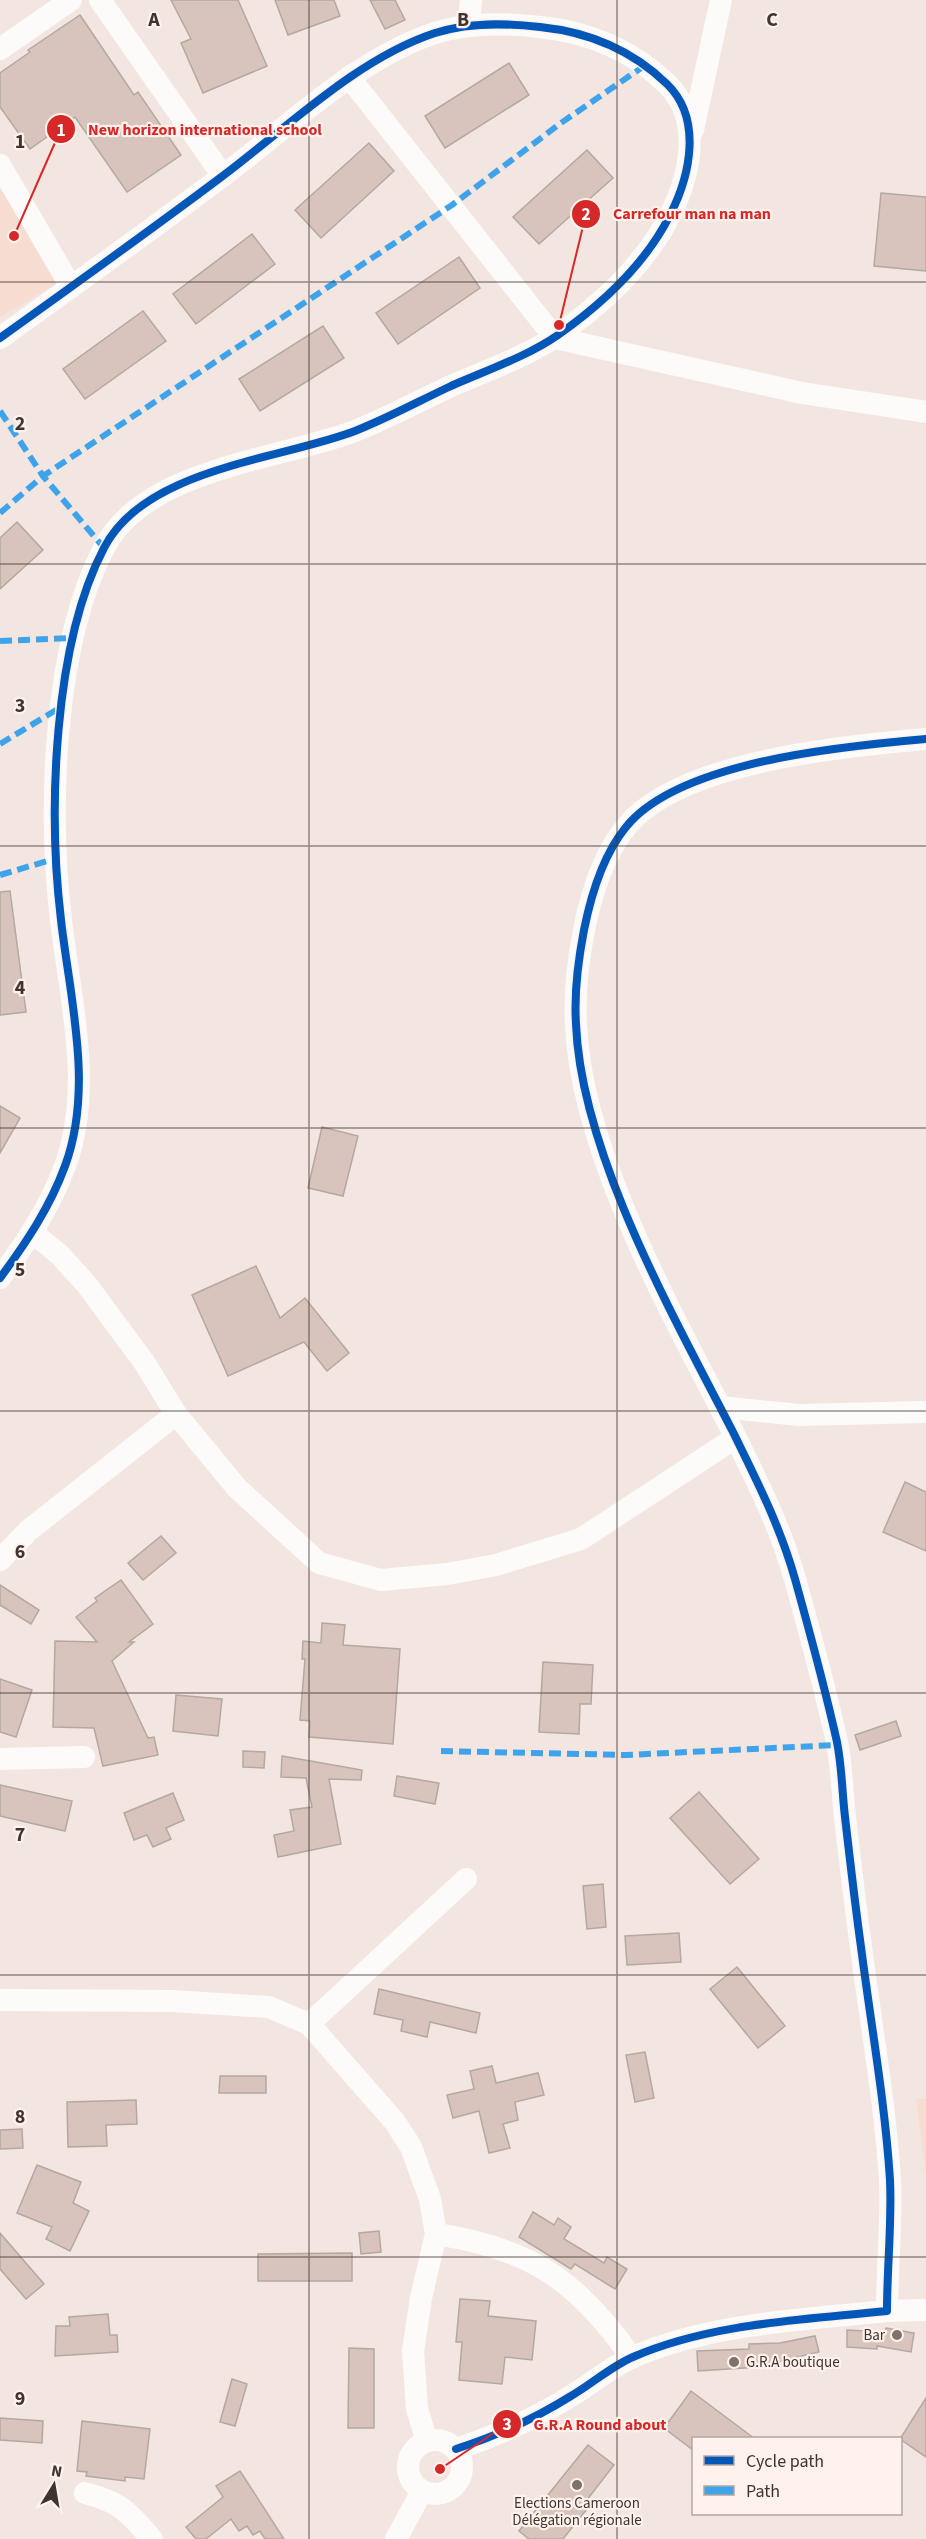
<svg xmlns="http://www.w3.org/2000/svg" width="926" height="2539" font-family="'Source Sans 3',sans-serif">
	<rect width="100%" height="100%" fill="#f3e6e0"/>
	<g fill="#f7ddd1">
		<path d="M0 188 58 283 0 317Z"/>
		<path d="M916 2099H926V2174Z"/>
	</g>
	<g fill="#d8c4bc" stroke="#b3a8a3" stroke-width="1.5">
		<path d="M171 0H238L267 66 203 93 181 43 191 39Z"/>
		<path d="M275 0H334L340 16 288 35Z"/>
		<path d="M370 0H395L405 20 385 29Z"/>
		<path d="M80 15 134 95 138 92 181 155 127 192 75 117 30 149 0 107V73L30 52 28 50Z"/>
		<path d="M509 63 529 95 445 148 425 116Z"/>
		<path d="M369 143 394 171 321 238 295 210Z"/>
		<path d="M587 150 613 178 539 244 513 217Z"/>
		<path d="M881 193 926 197V271L874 266Z"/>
		<path d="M252 234 275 264 196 324 173 294Z"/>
		<path d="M459 257 480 288 398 344 376 313Z"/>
		<path d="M143 311 166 341 85 399 63 369Z"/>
		<path d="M323 326 344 358 260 411 239 379Z"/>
		<path d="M17 522 43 550 0 589V538Z"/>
		<path d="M10 891 26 1012 0 1015V892Z"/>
		<path d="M0 1106 20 1118 0 1153Z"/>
		<path d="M322 1127 358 1136 343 1196 308 1188Z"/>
		<path d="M256 1266 280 1318 305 1298 349 1353 327 1371 304 1342 228 1376 192 1295Z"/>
		<path d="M905 1482 926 1492V1551L883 1532Z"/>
		<path d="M161 1536 176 1553 143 1580 128 1563Z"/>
		<path d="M121 1580 153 1624 129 1642H134L112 1661 148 1738 154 1737 158 1755 103 1766 94 1728 53 1727 55 1641 97 1642 76 1617 97 1601 95 1598Z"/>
		<path d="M0 1585 39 1610 31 1624 0 1605Z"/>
		<path d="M322 1623 345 1625 343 1645 400 1649 393 1744 309 1737 310 1721 300 1720 305 1659H302L303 1641 321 1643Z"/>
		<path d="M543 1662 593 1665 591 1704H580L579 1734 539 1732Z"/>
		<path d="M0 1679 32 1690 16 1737 0 1732Z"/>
		<path d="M176 1695 222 1699 218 1736 173 1731Z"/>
		<path d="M896 1721 901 1736 860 1750 855 1735Z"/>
		<path d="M243 1751 265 1752 264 1768 243 1767Z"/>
		<path d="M282 1756 362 1770 361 1780 329 1779 341 1844 278 1857 274 1835 294 1831 290 1810 312 1807 306 1778 281 1777Z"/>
		<path d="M397 1776 439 1783 435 1804 394 1796Z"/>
		<path d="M0 1785 72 1801 65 1831 0 1816Z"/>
		<path d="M699 1792 759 1859 730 1884 670 1818Z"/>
		<path d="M173 1793 184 1820 166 1828 171 1839 153 1847 147 1835 134 1840 124 1813Z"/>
		<path d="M603 1884 606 1927 587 1929 583 1886Z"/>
		<path d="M679 1933 681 1962 627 1965 625 1936Z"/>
		<path d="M737 1967 785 2026 758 2048 710 1989Z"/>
		<path d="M379 1989 480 2013 476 2033 430 2022 427 2037 401 2031 403 2020 374 2014Z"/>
		<path d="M645 2052 654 2098 635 2102 626 2055Z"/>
		<path d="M492 2066 496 2083 538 2073 544 2095 515 2102 518 2120 503 2124 510 2148 489 2153 479 2111 453 2118 447 2095 474 2089 470 2071Z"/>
		<path d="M220 2076H266V2093H219Z"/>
		<path d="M136 2100 137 2124 106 2125 107 2146 68 2147 67 2102Z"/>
		<path d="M22 2129 23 2148 0 2149V2130Z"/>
		<path d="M37 2165 81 2182 73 2203 89 2211 70 2251 46 2239 52 2227 17 2213Z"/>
		<path d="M533 2212 554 2225 558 2218 571 2227 564 2239 604 2263 607 2257 627 2269 615 2289 575 2264 571 2269 519 2237Z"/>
		<path d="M379 2231 381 2252 361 2254 359 2233Z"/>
		<path d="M0 2233 44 2284 26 2299 0 2269Z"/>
		<path d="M352 2253V2281H258V2254Z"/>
		<path d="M460 2299 490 2301 488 2316 536 2321 532 2360 505 2357 502 2384 459 2380 462 2342H456Z"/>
		<path d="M108 2314 110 2335H117L118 2352 55 2356 56 2326H70L69 2317Z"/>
		<path d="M886 2328 914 2333 911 2352 877 2346V2349L847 2347V2330L885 2332Z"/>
		<path d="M815 2336 819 2352 777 2362V2366L698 2371 697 2351 749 2349V2344L780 2343Z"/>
		<path d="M349 2348 374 2349V2428H348Z"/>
		<path d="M232 2379 247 2384 235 2426 220 2422Z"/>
		<path d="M691 2391 755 2439H693V2450L664 2428Z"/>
		<path d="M926 2398V2457L900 2439Z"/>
		<path d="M0 2418 43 2421 42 2443 0 2440Z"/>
		<path d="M82 2421 150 2429 144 2479 125 2477V2481L86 2476 87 2472 77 2471Z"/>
		<path d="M588 2445 614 2465 583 2505 587 2509 563 2539H529L519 2531Z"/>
		<path d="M240 2471 284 2539H265L260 2531 253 2535 247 2526 239 2531 231 2519 206 2539H196L186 2527 223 2497 216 2486Z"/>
	</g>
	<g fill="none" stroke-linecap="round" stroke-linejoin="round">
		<g stroke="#fdfbfa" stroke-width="22">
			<path d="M100 0 223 176"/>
			<path d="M469 25 471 0"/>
			<path d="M0 49 71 0"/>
			<path d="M349 77 555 338 802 393 926 412"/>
			<path d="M693 130 721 0"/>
			<path d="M0 165 71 287"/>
			<path d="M0 338C74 285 148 232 220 178 286 129 356 59 435 33 469 22 505 23 540 27 589 32 632 50 667 84 702 118 691 174 670 215 646 263 602 304 558 335 528 356 485 371 451 386 419 401 388 418 355 431 279 460 145 468 104 548 53 645 48 812 61 920 70 999 94 1088 65 1166 50 1207 26 1243 0 1278"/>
			<path d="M33 1233 60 1255 87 1285 144 1362 176 1414 237 1488 319 1563 381 1580 447 1574 496 1565 581 1539 735 1438"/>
			<path d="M720 1407 799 1415 926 1412"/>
			<path d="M0 1560 28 1531 176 1414"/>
			<path d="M0 1759 84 1757"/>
			<path d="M0 2000 172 2001 269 2007 309 2024 395 2122 411 2147 430 2199 436 2234 421 2298 413 2351 417 2409 427 2441"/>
			<path d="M309 2024 466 1879"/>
			<path d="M436 2234C530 2248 577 2280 632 2358"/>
			<path d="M887 2311 926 2310"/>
			<circle cx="435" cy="2467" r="27"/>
			<path d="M456 2449C497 2436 534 2419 571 2396 592 2384 610 2367 633 2357 711 2323 803 2320 887 2311 887 2267 892 2224 890 2180 885 2102 871 2025 861 1947 855 1904 850 1860 845 1817 842 1792 842 1767 837 1742 825 1688 810 1633 795 1579 780 1526 757 1481 733 1432 674 1317 581 1154 576 1024 574 993 578 961 584 930 591 895 603 855 626 827 679 761 845 746 926 739"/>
			<path d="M85 2493C122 2503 127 2511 152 2539"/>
			<path d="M396 2539 422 2491"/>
		</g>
		<g stroke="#3fa3eb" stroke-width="6" stroke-dasharray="12 6" stroke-linecap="butt">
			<path d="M0 411 43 476 104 548"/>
			<path d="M0 513 43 476 452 205 561 123 647 64"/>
			<path d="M0 641 73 638"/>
			<path d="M0 744 61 707"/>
			<path d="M0 875 54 859"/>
			<path d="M441 1751 626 1755 837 1745"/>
		</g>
		<defs>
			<g id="cycleway">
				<path d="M0 338C74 285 148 232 220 178 286 129 356 59 435 33 469 22 505 23 540 27 589 32 632 50 667 84 702 118 691 174 670 215 646 263 602 304 558 335 528 356 485 371 451 386 419 401 388 418 355 431 279 460 145 468 104 548 53 645 48 812 61 920 70 999 94 1088 65 1166 50 1207 26 1243 0 1278"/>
				<path d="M456 2449C497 2436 534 2419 571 2396 592 2384 610 2367 633 2357 711 2323 803 2320 887 2311 887 2267 892 2224 890 2180 885 2102 871 2025 861 1947 855 1904 850 1860 845 1817 842 1792 842 1767 837 1742 825 1688 810 1633 795 1579 780 1526 757 1481 733 1432 674 1317 581 1154 576 1024 574 993 578 961 584 930 591 895 603 855 626 827 679 761 845 746 926 739"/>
			</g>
		</defs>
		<use href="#cycleway" stroke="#fff2ed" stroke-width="11"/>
		<use href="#cycleway" stroke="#0057b8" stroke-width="8"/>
	</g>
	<path fill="none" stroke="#40342f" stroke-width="1.5" stroke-opacity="0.55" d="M309 0V2539M617 0V2539M0 282H926M0 564H926M0 846H926M0 1128H926M0 1411H926M0 1693H926M0 1975H926M0 2257H926"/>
	<g fill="#7f726d" stroke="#fff2ed" stroke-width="2">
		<circle cx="897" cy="2335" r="6"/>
		<circle cx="734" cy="2362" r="6"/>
		<circle cx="577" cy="2485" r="6"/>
	</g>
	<g text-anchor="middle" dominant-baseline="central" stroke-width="4.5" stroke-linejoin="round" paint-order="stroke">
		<g font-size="15" fill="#40342f" stroke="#fff2ed" text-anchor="end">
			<text x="885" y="2335">Bar</text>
			<text x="746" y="2362" text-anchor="start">G.R.A boutique</text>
			<text x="577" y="2503" text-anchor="middle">Elections Cameroon<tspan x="577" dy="17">Délégation régionale</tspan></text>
		</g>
	</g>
	<g font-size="20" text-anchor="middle" font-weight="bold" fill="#40342f" stroke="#fff2ed" stroke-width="4.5" stroke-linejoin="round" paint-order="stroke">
		<text x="154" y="26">A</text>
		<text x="463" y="26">B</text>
		<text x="772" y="26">C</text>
		<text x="20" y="148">1</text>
		<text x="20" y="430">2</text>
		<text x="20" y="712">3</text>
		<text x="20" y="994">4</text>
		<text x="20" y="1276">5</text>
		<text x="20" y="1558">6</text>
		<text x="20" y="1841">7</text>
		<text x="20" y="2123">8</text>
		<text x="20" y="2405">9</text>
	</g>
	<path fill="none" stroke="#d62828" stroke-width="2" d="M14 236L61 129M559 325L586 214M440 2469L507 2424"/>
	<g fill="#d62828" stroke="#fff2ed" stroke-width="2">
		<circle cx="14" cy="236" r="6"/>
		<circle cx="559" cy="325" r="6"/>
		<circle cx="440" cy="2469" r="6"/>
		<circle cx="61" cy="129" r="15"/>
		<circle cx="586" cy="214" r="15"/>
		<circle cx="507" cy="2424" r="15"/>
	</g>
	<g font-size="18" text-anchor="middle" font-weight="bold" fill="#fff">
		<text x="61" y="136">1</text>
		<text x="586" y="220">2</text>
		<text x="507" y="2430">3</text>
	</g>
	<g font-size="16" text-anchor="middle" font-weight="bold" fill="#d62828" stroke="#fff2ed" stroke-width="4.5" stroke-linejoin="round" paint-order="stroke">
		<text x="205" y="135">New horizon international school</text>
		<text x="692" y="219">Carrefour man na man</text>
		<text x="600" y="2430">G.R.A Round about</text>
	</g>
	<rect x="692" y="2437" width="210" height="78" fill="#fff2ed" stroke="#b3a6a1" stroke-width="1.5"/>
	<rect x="704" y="2456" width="30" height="9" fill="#0057b8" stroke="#b3a6a1" stroke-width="1.5"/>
	<text x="746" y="2467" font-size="18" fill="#40342f">Cycle path</text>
	<rect x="704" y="2486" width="30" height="9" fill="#3fa3eb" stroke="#b3a6a1" stroke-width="1.5"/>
	<text x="746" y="2497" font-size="18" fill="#40342f">Path</text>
	<g transform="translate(54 2485) rotate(11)" stroke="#fff2ed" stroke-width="4.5" paint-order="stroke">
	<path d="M0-4.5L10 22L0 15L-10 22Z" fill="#40342f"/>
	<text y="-9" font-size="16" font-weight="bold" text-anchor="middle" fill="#40342f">N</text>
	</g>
</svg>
